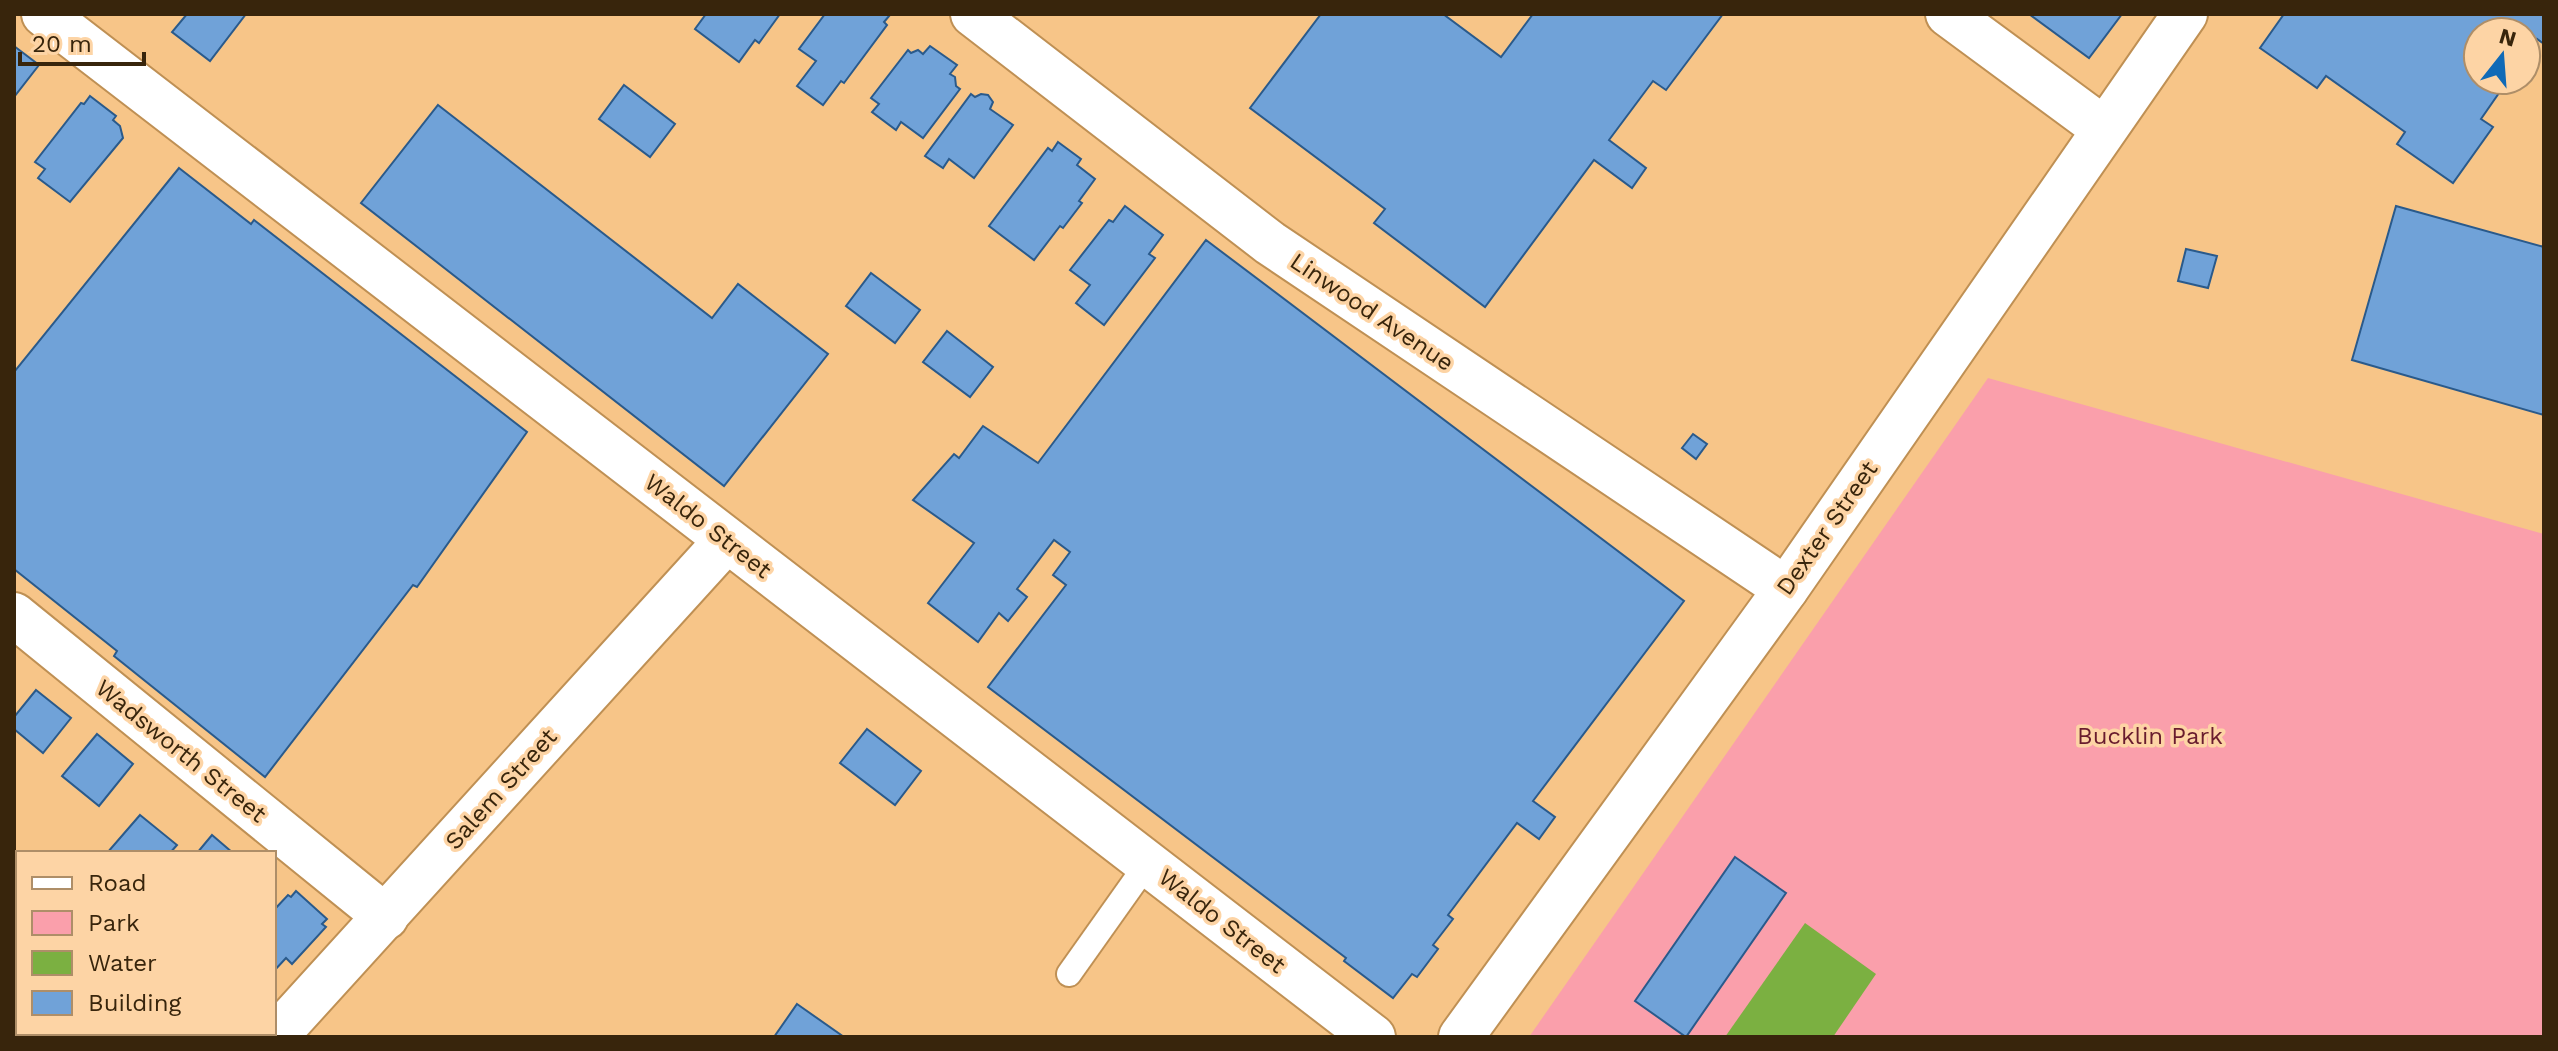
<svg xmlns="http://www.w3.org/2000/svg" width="2558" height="1051" font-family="'Work Sans',sans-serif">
	<rect width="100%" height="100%" fill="#f7c588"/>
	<path fill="#fa9fab" d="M1988 378 2544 534V1037H1529Z"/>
	<path fill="#7bb041" d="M1805 923 1876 974 1833 1037H1725Z"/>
	<g fill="#70a2d8" stroke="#2a5a8b" stroke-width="2">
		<path d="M187 14H246L210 61 172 32Z"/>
		<path d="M706 14H780L759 43 755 40 739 62 695 29Z"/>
		<path d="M825 14 890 15 884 22 887 25 844 83 841 81 823 105 797 86 816 61 799 49Z"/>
		<path d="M1321 14H1443L1501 57 1533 14H1723L1666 90 1653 81 1609 140 1646 168 1632 188 1594 160 1485 307 1374 223 1385 209 1250 108Z"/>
		<path d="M2029 14H2122L2089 58Z"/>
		<path d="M2284 14H2544V44L2537 39 2526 55V32H2478V80H2508L2481 119 2493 127 2453 183 2397 144 2405 132 2326 76 2317 88 2260 48Z"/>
		<path d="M14 46 39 65 14 97Z"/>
		<path d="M930 46 957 65 950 74 955 77 956 86 960 89 923 138 901 122 896 130 872 112 879 104 871 98 908 50 911 53 918 50 923 54Z"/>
		<path d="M624 85 675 124 650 157 599 119Z"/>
		<path d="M971 94 975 97 981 94 988 95 993 102 990 109 1013 125 974 178 949 159 943 168 925 156Z"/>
		<path d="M90 96 116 116 113 120 120 126 123 138 70 202 38 178 45 169 35 162 81 103 84 104Z"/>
		<path d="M438 105 712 318 738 284 828 354 724 486 361 203Z"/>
		<path d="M1058 142 1081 159 1077 165 1095 179 1079 201 1082 203 1063 228 1060 226 1034 260 989 226 1048 148 1052 151Z"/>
		<path d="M179 168 251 224 254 220 527 432 417 587 413 585 265 777 114 656 117 651 14 569V372Z"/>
		<path d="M1125 206 1163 235 1149 254 1155 258 1104 325 1076 303 1090 285 1070 270 1109 220 1113 222Z"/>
		<path d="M2396 206 2544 247V415L2352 360Z"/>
		<path d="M1206 240 1684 601 1533 801 1555 817 1539 839 1517 823 1448 915 1453 919 1433 945 1438 949 1417 977 1412 974 1393 998 1344 961 1346 958 988 687 1066 585 1053 575 1070 552 1054 540 1017 589 1027 597 1008 621 999 613 978 642 928 603 974 543 913 500 954 454 959 458 983 426 1038 463Z"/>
		<path d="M2186 249 2217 256 2208 288 2178 281Z"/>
		<path d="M871 273 920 310 895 343 846 306Z"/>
		<path d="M947 331 993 367 970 397 923 362Z"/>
		<path d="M1693 434 1707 444 1696 459 1682 448Z"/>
		<path d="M36 690 71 718 43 753 14 729V717Z"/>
		<path d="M867 729 921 771 895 805 840 763Z"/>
		<path d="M97 734 133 764 99 806 62 776Z"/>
		<path d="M140 815 177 845 170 853H107Z"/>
		<path d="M212 835 233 853H197Z"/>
		<path d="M1735 857 1786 893 1686 1037 1635 1001Z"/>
		<path d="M296 891 327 919 322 924 326 927 292 964 286 958 274 971V910L288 895 291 897Z"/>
		<path d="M797 1004 844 1037H774Z"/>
	</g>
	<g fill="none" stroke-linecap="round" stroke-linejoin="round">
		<defs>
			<path id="service" d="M1069 974 1147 864"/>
			<g id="minor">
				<path d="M44 14 1373 1037"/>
				<path d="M973 14 1270 243 1786 589"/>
				<path d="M1948 14 2104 129"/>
				<path d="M14 615 386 917"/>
				<path d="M275 1037 726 541"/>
			</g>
			<path id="tertiary" d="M1461 1037 1786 589 2185 14"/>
		</defs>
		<use href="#service" stroke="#bf9054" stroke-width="28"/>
		<use href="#minor" stroke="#bf9054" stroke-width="48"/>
		<use href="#tertiary" stroke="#bf9054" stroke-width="48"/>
		<use href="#service" stroke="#fff" stroke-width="24"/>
		<use href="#minor" stroke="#fff" stroke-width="44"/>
		<use href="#tertiary" stroke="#fff" stroke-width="44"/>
	</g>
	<g text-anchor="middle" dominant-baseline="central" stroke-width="7" stroke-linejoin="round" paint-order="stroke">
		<g font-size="24" fill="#38250c" stroke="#fdd4a5">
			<text transform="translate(1372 312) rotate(34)">Linwood Avenue</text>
			<text transform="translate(708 526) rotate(38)">Waldo Street</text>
			<text transform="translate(1827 528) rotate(-55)">Dexter Street</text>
			<text transform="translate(181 751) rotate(39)">Wadsworth Street</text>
			<text transform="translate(501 789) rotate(-48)">Salem Street</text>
			<text transform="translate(1222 921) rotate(38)">Waldo Street</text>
		</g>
		<g font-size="24" fill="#691c2e" stroke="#fdd4a5">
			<text x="2150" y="736">Bucklin Park</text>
		</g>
	</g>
	<rect width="2558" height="1051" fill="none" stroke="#38250c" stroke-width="32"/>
	<rect x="16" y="851" width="260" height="184" fill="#fdd4a5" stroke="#ae8e68" stroke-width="2"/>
	<rect x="32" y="877" width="40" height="12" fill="#ffffff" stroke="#ae8e68" stroke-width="2"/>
	<text x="88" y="891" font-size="24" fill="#38250c">Road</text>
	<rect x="32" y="911" width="40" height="24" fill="#fa9fab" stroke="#ae8e68" stroke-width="2"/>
	<text x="88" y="931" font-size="24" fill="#38250c">Park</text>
	<rect x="32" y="951" width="40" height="24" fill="#7bb041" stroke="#ae8e68" stroke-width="2"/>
	<text x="88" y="971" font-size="24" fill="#38250c">Water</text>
	<rect x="32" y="991" width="40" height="24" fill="#70a2d8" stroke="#ae8e68" stroke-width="2"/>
	<text x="88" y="1011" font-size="24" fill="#38250c">Building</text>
	<g transform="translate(2502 56) rotate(17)"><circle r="38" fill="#fdd4a5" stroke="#ae8e68" stroke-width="2"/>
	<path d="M0-6L14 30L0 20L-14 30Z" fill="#106ab7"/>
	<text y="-12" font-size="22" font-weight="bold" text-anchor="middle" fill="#38250c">N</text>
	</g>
	<path d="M20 52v12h124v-12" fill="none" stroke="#38250c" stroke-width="4"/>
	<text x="32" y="52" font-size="24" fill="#38250c" stroke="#fdd4a5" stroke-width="6" paint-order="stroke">20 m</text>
</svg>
